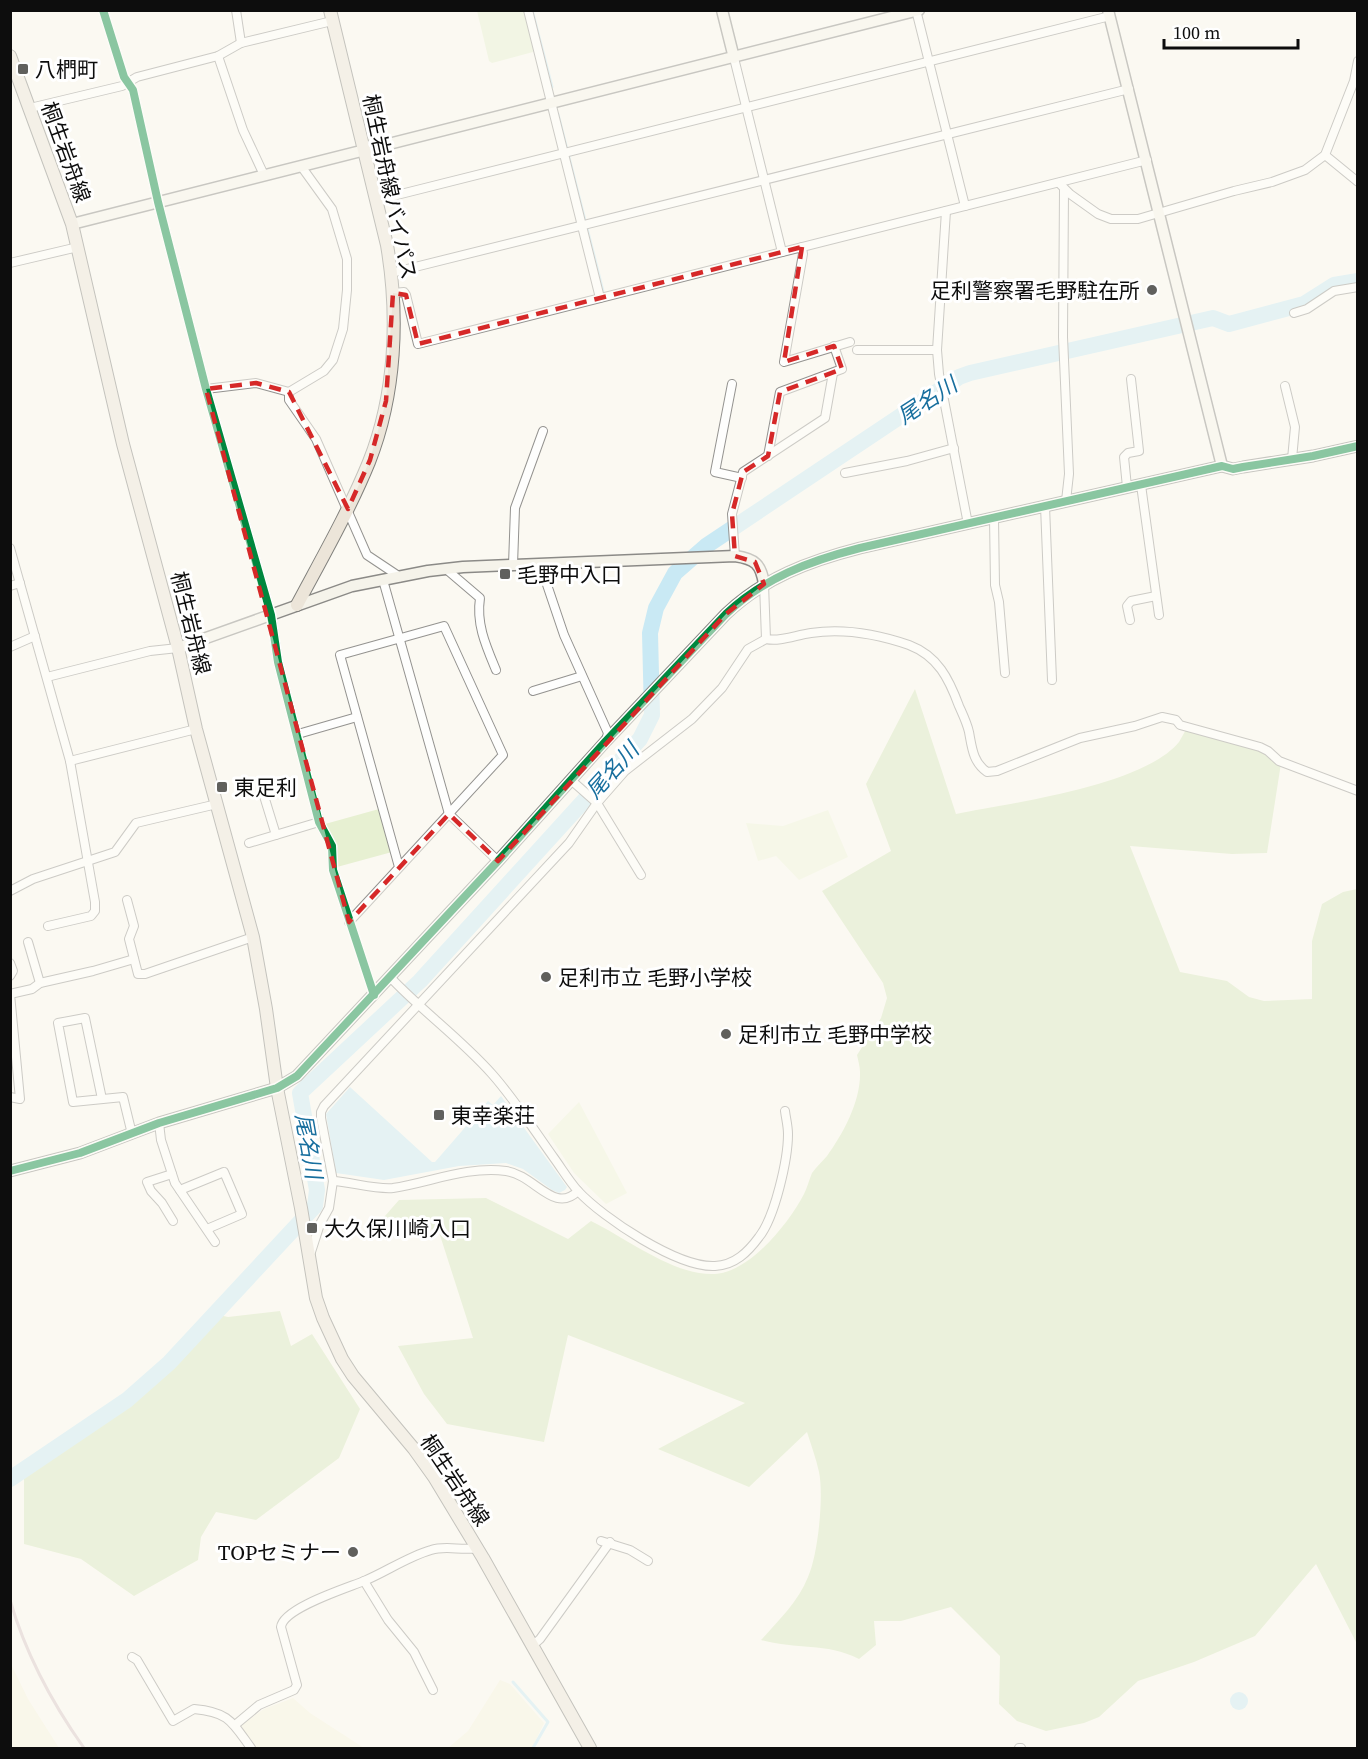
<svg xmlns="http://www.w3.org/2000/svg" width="1368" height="1759" font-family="'Source Serif 4','Noto Sans JP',serif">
	<rect width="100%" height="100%" fill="#fbf9f2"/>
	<g fill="#f7f3df">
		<path d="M10 1662 28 1699 59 1748H11Z"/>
		<path d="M500 1680 510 1684 544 1723 532 1748H448L468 1731Z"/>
		<path d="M293 1698 310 1713 364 1748H255L240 1726 264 1709Z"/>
	</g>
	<g fill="#e7f0d2">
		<path d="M477 11H525L535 49 533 52 492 63 489 61Z"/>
		<path d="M379 809 392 852 337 867 335 845 325 824Z"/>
	</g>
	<g fill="#d8e7c0">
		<path d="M915 689 956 814C1011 803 1143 786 1179 742 1182 737 1185 731 1188 726L1282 757 1267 853 1232 854 1130 846 1180 972 1227 981 1249 997 1264 1001 1312 999V941L1322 904 1343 892 1357 889V1644L1316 1564 1255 1636 1194 1662 1138 1681 1099 1717 1084 1723 1046 1731 1017 1721 999 1704 1000 1656 951 1607 901 1621H874L876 1645 859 1659C825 1642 796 1650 761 1640 778 1621 798 1602 808 1577 818 1555 824 1496 819 1472 816 1458 811 1445 807 1432L749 1487 658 1449 745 1403 568 1335 544 1442 447 1424 424 1394 398 1346 473 1338 438 1229 370 1233 399 1200 486 1198 568 1239 591 1221C628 1239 674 1276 715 1274 750 1272 789 1223 804 1194 807 1188 809 1180 812 1173 816 1167 822 1162 827 1156 843 1134 861 1101 860 1072 860 1067 858 1060 857 1055L881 1018 887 998 883 983 822 891 891 851 866 784Z"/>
		<path d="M280 1311 291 1346 312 1334 360 1409 339 1458 256 1520 216 1512 201 1537 198 1560 134 1596 81 1559 24 1544V1478L147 1388 172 1366 219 1315 228 1317Z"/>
	</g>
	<g fill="#eff4dc">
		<path d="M828 810 848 857 799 880 776 856 758 861 746 823 783 826Z"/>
		<path d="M579 1102 627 1193 606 1204 574 1173 548 1134Z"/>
	</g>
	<g fill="#c9e9f4">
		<path d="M350 1087 432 1162H435L488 1101 493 1105 501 1096 567 1187 565 1190 559 1193 552 1190 523 1169 506 1163 459 1166 384 1180 336 1173 326 1114Z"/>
		<circle cx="1239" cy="1701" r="9"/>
	</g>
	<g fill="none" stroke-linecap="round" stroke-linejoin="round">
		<g stroke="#c9e9f4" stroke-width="3">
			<path d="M532 10 552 87"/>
			<path d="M558 114 603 291"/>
			<path d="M316 1181 325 1179"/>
			<path d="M513 1682 548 1722 533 1748"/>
		</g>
		<path stroke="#c9e9f4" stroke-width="16" d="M10 1479 127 1400 169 1363 315 1206 317 1190 300 1093 420 981 640 739 652 715 650 633 656 608 675 573 706 546 959 377 970 373 1213 318 1229 324 1304 304 1334 285 1358 281"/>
		<defs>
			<g id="street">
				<path d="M103 10 124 77 133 90 158 202 206 389 271 615 278 662 319 822 332 846 333 870 374 995"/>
				<path d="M236 10 241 43"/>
				<path d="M528 10 600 298"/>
				<path d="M916 10 965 206"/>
				<path d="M218 56 243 130 264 175"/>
				<path d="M734 58 782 252"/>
				<path d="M30 108 122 86 137 77 218 56 241 43 332 21"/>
				<path d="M1325 155 1358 182"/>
				<path d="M1059 183 1070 194 1098 214 1111 219H1138L1234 191 1272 182 1305 170 1325 155 1354 81 1358 61"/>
				<path d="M1064 190 1063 337 1069 474 1066 501"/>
				<path d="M377 200 1110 16"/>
				<path d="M946 211 937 350 939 374 968 524"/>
				<path d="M802 247 803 254 784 362 850 342"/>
				<path d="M10 263 78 247"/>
				<path d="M391 273 1129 89"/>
				<path d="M393 293 404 292 406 295 418 344 1147 160"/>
				<path d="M1294 313 1307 309 1334 291 1358 287"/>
				<path d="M857 350H937"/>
				<path d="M732 384 715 472 742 478"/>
				<path d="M1285 386 1295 427 1292 459"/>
				<path d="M206 389 256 383 289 392"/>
				<path d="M289 392 324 371 333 360 343 329 347 290V259L332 209 301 166"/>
				<path d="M289 392V400L316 439 367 555 400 577"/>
				<path d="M768 456 780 392 842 369 834 346"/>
				<path d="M845 473 907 461 954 448"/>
				<path d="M1141 485 1159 615"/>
				<path d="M1127 487 1124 457 1128 453 1139 451 1131 379"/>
				<path d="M1045 506 1052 680"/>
				<path d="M994 518 995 585 999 602 1005 673"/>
				<path d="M10 548 70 761 95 902V911L91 916 48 926"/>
				<path d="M735 556 732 514 743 472 825 418 833 373"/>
				<path d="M540 564 564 635 608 733 606 740"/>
				<path d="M513 565 515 508 543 431"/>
				<path d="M446 569 480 598C476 624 486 646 496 670"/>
				<path d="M383 580 449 814 498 861"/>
				<path d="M764 584 766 639"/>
				<path d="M10 586 20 583"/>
				<path d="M1130 620 1127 606 1131 601 1156 596"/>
				<path d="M10 647 35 636"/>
				<path d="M47 677 150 651 178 648"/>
				<path d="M533 691 582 676"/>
				<path d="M298 734 357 717"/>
				<path d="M70 761 196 729"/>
				<path d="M571 780 597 803 641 875"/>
				<path d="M264 796 276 835"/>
				<path d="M249 843 319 822"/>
				<path d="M10 891 33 879 115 852 136 823 217 804"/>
				<path d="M127 900 134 926 129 939 138 974H145L253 937"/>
				<path d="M349 922 503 755 444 626 340 655 399 867"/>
				<path d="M28 942 40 983"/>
				<path d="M10 963 13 971 10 976"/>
				<path d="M390 977C422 1011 461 1039 492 1074 515 1100 534 1130 554 1158 562 1169 569 1181 578 1191 603 1218 678 1268 715 1266 735 1265 748 1252 759 1237 775 1217 788 1159 788 1134 788 1126 786 1119 785 1111"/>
				<path d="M10 1097 20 1099 10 994 32 989 40 983 93 971 134 959"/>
				<path d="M102 1099 85 1018 58 1023 73 1102 123 1097 132 1134"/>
				<path d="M159 1123 161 1140 175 1183 215 1242"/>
				<path d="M172 1174 147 1182 151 1191 162 1203 173 1221"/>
				<path d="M333 1181C350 1182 378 1190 393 1188 431 1182 467 1166 506 1171 535 1175 554 1215 578 1191"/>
				<path d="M180 1190 224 1172 242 1214 207 1229"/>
				<path d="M311 1252 320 1224 329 1208 333 1181 321 1118V1112L324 1106 569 843 597 803 625 771 692 719 722 688 748 649 766 639C780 642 796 635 811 633 844 628 877 634 909 645 938 656 949 679 959 706 963 715 967 723 969 732 972 748 973 762 987 772L997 771 1080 738 1135 726 1162 717 1176 720 1180 725 1260 747 1268 751 1279 761 1358 791"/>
				<path d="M601 1541 630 1550 648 1561"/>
				<path d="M364 1581 388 1620 414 1652 433 1690"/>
				<path d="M532 1646 540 1639 610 1542"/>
				<path d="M132 1657 137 1660 173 1721 194 1709C229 1712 232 1722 251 1748"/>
				<path d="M235 1725 259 1705 294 1690 297 1685 281 1627C283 1608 347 1588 364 1581 386 1572 407 1557 431 1550 446 1545 462 1551 477 1548"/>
				<path d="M1019 1748H1021"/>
			</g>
			<g id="secondary">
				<path d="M722 10 734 58"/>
				<path d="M1108 10 1222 466"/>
				<path d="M72 224 919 10"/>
				<path d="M178 648 352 586 428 571 463 567 735 556C755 559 761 564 764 584"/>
				<path d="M10 1171 80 1153 159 1123 277 1088 297 1076 498 861 606 741 726 614C764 578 809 561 860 548L1222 466 1233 469 1243 467 1313 456 1358 446"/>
			</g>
			<g id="primary">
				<path d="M10 56 72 224 123 444 178 648 196 729 253 937 266 1009 277 1088 301 1208 316 1298 323 1318 342 1359 353 1376 414 1449 434 1477 483 1558 590 1748"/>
				<path d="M297 605C322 558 349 511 369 462 396 394 399 316 387 245L330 10"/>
			</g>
		</defs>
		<use href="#street" stroke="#949390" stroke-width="10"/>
		<use href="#secondary" stroke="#8b8a87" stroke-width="13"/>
		<use href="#primary" stroke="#81817d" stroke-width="14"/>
		<use href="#street" stroke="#fefefd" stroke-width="8"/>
		<use href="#secondary" stroke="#f5f3ea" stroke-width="10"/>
		<use href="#primary" stroke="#ece5d9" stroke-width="12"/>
		<path stroke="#d7c5c7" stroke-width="3" d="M10 1600C26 1655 52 1703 84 1748"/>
		<defs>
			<g id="cycleway">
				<path d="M103 10 124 77 133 90 158 202 206 389 271 615 278 662 319 822 332 846 333 870 374 995"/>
				<path d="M10 1171 80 1153 159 1123 277 1088 297 1076 498 861 606 741 726 614C764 578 809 561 860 548L1222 466 1233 469 1243 467 1313 456 1358 446"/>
			</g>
		</defs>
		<use href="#cycleway" stroke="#fff" stroke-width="11"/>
		<use href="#cycleway" stroke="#00873e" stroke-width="8"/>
	</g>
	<path d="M0 0H1368V1759H0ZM802 247 784 362 834 346 842 369 780 392 768 456 743 472 732 514 735 556 755 562 764 584 726 614 498 861 449 814 349 922 206 389 256 383 289 392 348 509 370 460 386 401 393 293 406 295 418 344Z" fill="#fbf9f2" fill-opacity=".55" fill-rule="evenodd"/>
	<path fill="none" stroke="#d62828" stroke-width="4.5" stroke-dasharray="12 8" stroke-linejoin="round" d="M802 247 784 362 834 346 842 369 780 392 768 456 743 472 732 514 735 556 755 562 764 584 726 614 498 861 449 814 349 922 206 389 256 383 289 392 348 509 370 460 386 401 393 293 406 295 418 344Z"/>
	<g fill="#60605d" stroke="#fff" stroke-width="2">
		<rect x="17" y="63" width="12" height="12" rx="3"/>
		<circle cx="1152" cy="290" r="6"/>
		<rect x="499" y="568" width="12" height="12" rx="3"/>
		<rect x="216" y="781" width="12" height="12" rx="3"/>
		<circle cx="546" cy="977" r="6"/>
		<circle cx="726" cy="1034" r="6"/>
		<rect x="433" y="1109" width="12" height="12" rx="3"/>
		<rect x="306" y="1222" width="12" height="12" rx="3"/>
		<circle cx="353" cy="1552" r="6"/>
	</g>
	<g text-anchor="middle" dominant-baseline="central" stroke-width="6" stroke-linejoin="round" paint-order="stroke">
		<g font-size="21" fill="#0d0d0d" stroke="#fff" text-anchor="start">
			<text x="35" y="69">八椚町</text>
			<text x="1140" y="290" text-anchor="end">足利警察署毛野駐在所</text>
			<text x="517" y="574">毛野中入口</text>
			<text x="234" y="787">東足利</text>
			<text x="558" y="977">足利市立 毛野小学校</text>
			<text x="738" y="1034">足利市立 毛野中学校</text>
			<text x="451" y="1115">東幸楽荘</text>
			<text x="324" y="1228">大久保川崎入口</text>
			<text x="341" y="1552" text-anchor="end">TOPセミナー</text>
		</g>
		<g font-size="21" fill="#0d0d0d" stroke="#fff">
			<text transform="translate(66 152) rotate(70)">桐生岩舟線</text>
			<text transform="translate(390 187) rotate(78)">桐生岩舟線バイパス</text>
			<text transform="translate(191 623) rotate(76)">桐生岩舟線</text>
			<text transform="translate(455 1480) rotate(56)">桐生岩舟線</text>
		</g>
		<g font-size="22" font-style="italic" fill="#186f9e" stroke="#fff">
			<text transform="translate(927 400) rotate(-33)">尾名川</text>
			<text transform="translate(612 770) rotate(-48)">尾名川</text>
			<text transform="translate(309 1146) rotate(80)">尾名川</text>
		</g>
	</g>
	<rect width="1368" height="1759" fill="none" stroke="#0d0d0d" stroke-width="24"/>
	<path d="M1164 39v9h134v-9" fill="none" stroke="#0d0d0d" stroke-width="3"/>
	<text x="1173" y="39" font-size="18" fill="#0d0d0d" stroke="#ffffff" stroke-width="4.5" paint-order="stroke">100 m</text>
</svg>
